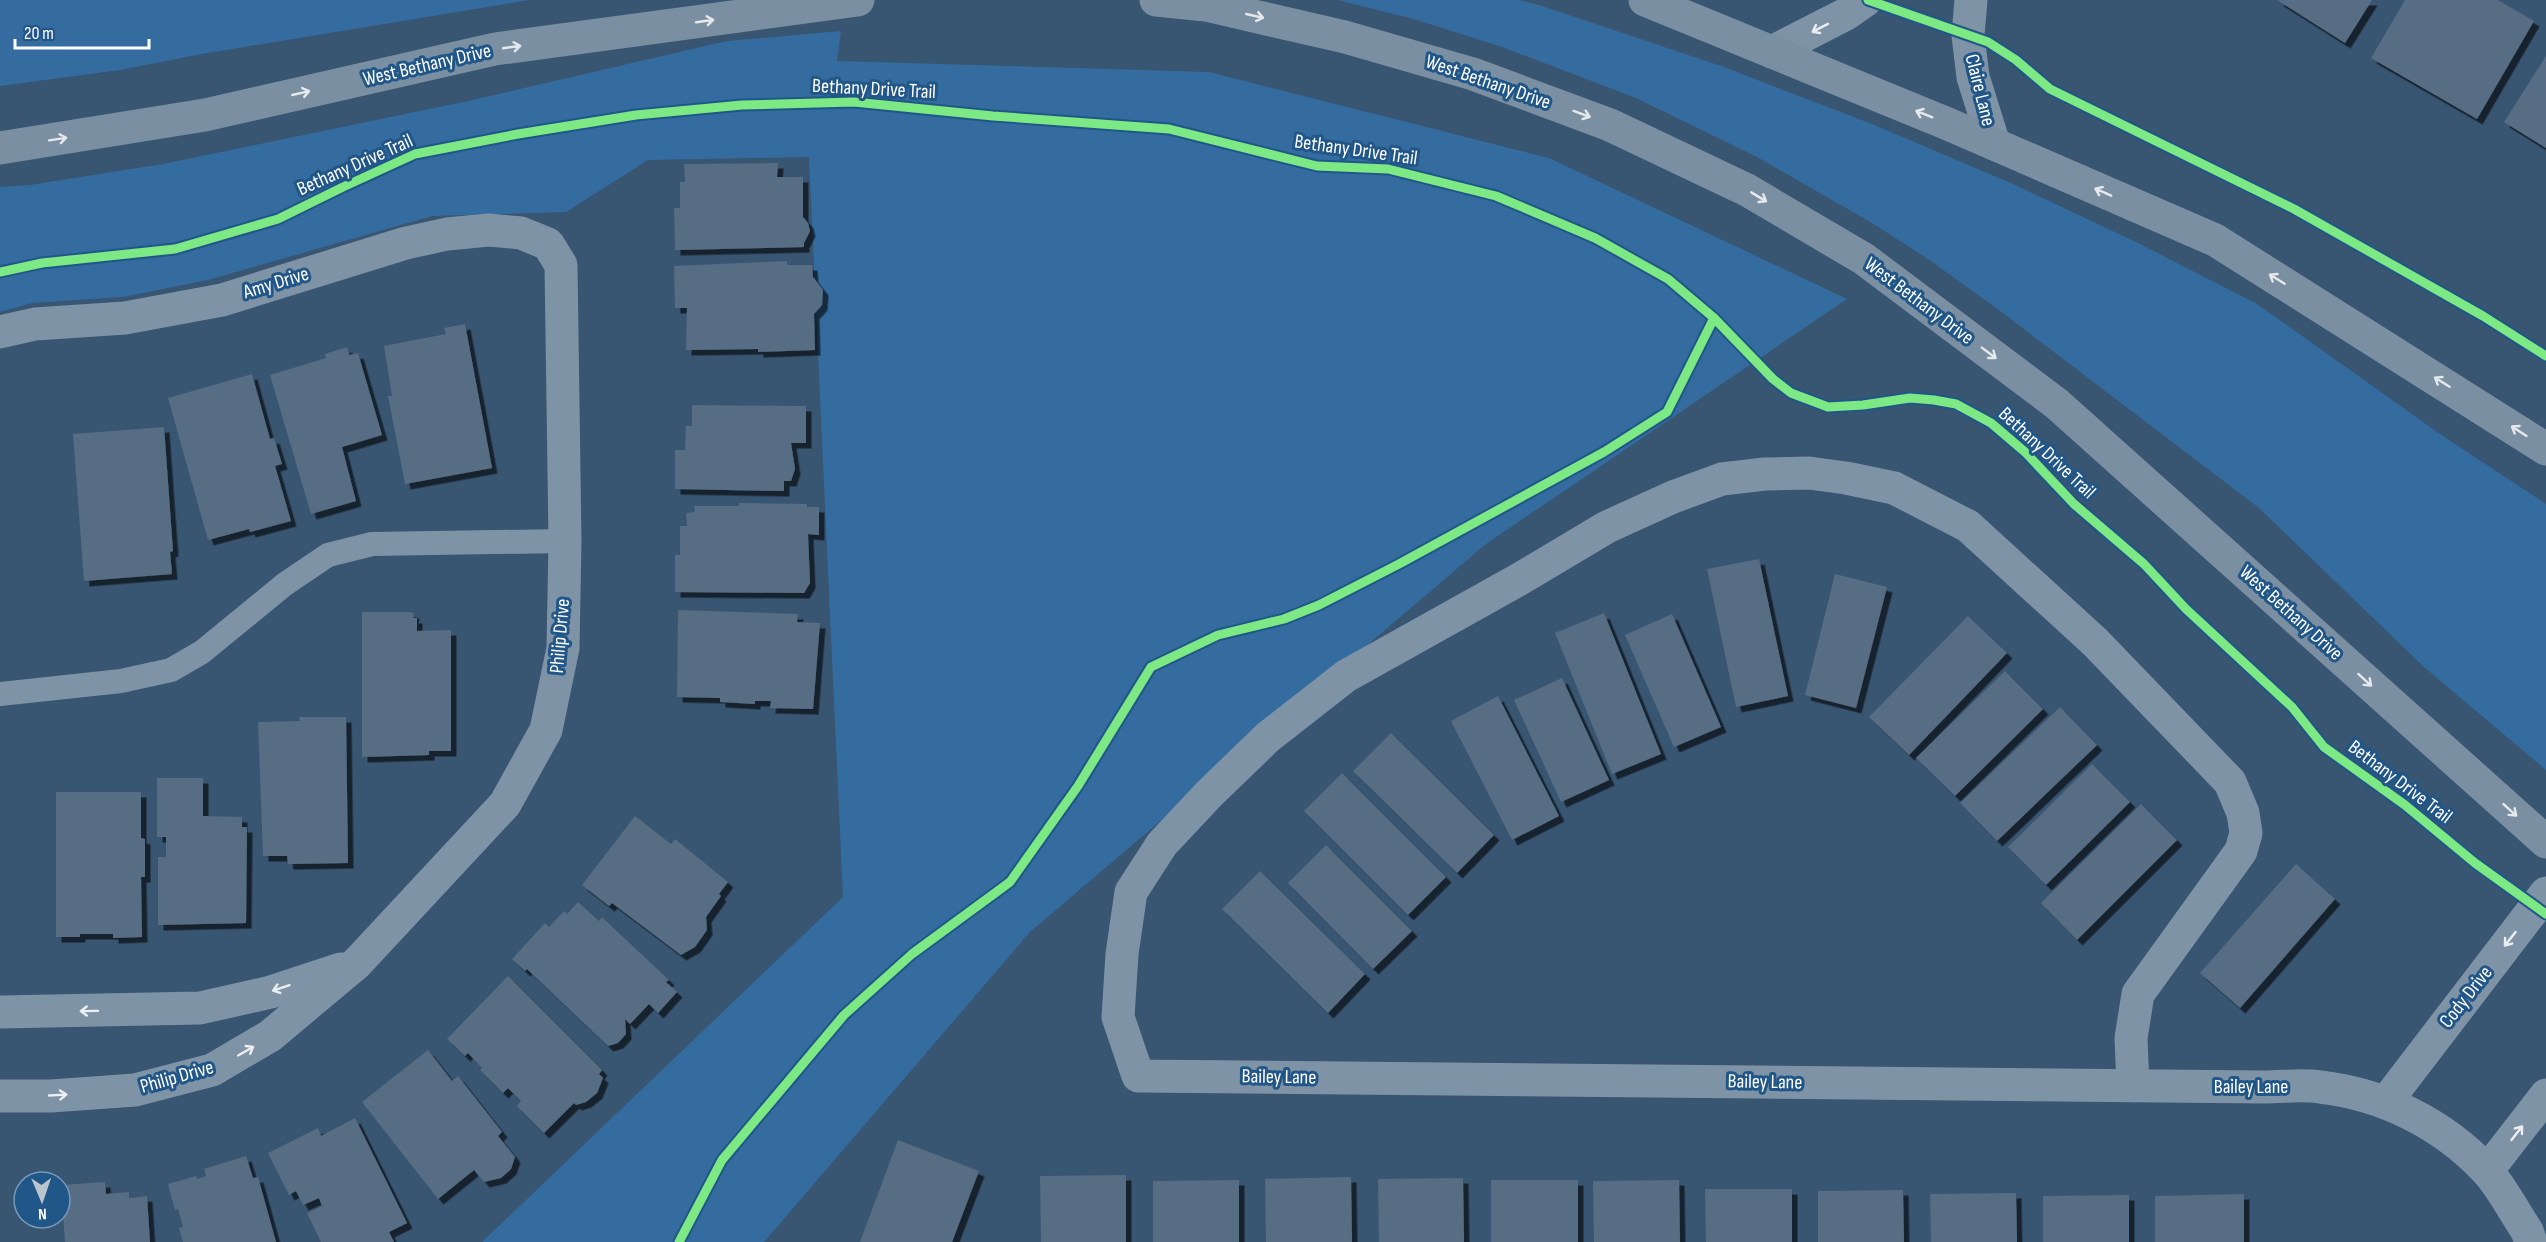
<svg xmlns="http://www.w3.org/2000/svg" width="2546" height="1242" font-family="'Sofia Sans Condensed',sans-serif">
	<defs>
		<filter id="shadow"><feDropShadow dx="5.5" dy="5.5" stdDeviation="0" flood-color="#0009"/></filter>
	</defs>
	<rect width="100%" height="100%" fill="#385571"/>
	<g fill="#356c9f">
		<path d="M0 0H529L202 54 120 70 0 86Z"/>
		<path d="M1338 0H1519L1542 6 1721 66 1872 124 2013 184 2136 242 2257 304 2440 434 2546 504V770L2424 667 2259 508 1999 310 1928 259 1872 223 1757 157 1636 98 1502 47 1414 19Z"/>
		<path d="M841 31 837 61 1209 72 1549 158 1847 299 1486 544 1030 932 764 1242H482L843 897 809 157 648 160 566 212 432 216 208 280 123 297 32 303 0 312V187L30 185 163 164 468 101 727 41Z"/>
	</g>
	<g fill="#566d83" filter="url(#shadow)">
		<path d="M2277 0H2372L2345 43Z"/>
		<path d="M2405 0H2498L2534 21 2477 119 2371 58Z"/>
		<path d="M2546 56V148L2504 122Z"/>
		<path d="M778 163 777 177H803V217L808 223 810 231 804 243V247L675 250 674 208H680V182H685L684 164Z"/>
		<path d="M787 261V265H812L813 277 823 290 822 305 814 314 815 350 758 352V349L686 350 687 308H675L674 266Z"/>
		<path d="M465 324 492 468 405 484 388 396H392L384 346 446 334 444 328Z"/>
		<path d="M347 347 349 355 358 353 382 435 342 447 356 501 311 514 270 375 326 358 325 354Z"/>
		<path d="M252 374 270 439 274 438 282 464 275 466 291 521 250 532 249 529 208 540 168 398Z"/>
		<path d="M692 405 806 406V443H791L795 469 791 481H784V491L675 489V450H685L686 426H692Z"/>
		<path d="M164 427 173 551 170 552 172 574 84 581 73 434Z"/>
		<path d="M739 503 807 504V507H819V535L808 534 810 583 804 593 675 592V555H680V526H687L686 513 695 512 694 506H739Z"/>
		<path d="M1759 559 1788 696 1736 707 1707 569Z"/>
		<path d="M1835 574 1887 587 1856 708 1805 695Z"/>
		<path d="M678 610 798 614 797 622 820 623 813 709 770 708 771 701H755V704L720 702V698L677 697Z"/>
		<path d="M362 612H410L414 613 413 618H417V631L451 630V751H429V755L362 757Z"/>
		<path d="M1604 613 1661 754 1612 774 1555 633Z"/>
		<path d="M1672 614 1721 727 1674 747 1625 635Z"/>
		<path d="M1968 616 2007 653 1909 755 1869 717Z"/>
		<path d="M2005 671 2043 709 1955 796 1916 758Z"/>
		<path d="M1562 678 1609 780 1561 802 1514 700Z"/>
		<path d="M1498 696 1559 816 1512 840 1451 721Z"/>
		<path d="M2060 707 2097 745 1997 841 1960 803Z"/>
		<path d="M299 717H346L348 863 288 864 287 856H263L258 722 300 721Z"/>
		<path d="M1391 733 1494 835 1457 873 1353 771Z"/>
		<path d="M2092 764 2130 802 2046 885 2008 847Z"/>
		<path d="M1342 773 1446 877 1408 915 1304 811Z"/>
		<path d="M157 778H203V816L242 817V827H247L246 923 158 925V857H166V837H157Z"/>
		<path d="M56 792H141V838L145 839V877H141L142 937 113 938V934H80V937H56Z"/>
		<path d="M2141 804 2177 840 2077 940 2041 903Z"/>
		<path d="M635 816 671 844 675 839 728 882 719 894 721 896 706 917 707 930 695 947 681 955 612 903 609 906 582 885Z"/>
		<path d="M1326 845 1412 931 1373 969 1288 883Z"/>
		<path d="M2296 864 2335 899 2240 1008 2200 973Z"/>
		<path d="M1260 871 1365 974 1328 1013 1222 909Z"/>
		<path d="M578 902 599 921 602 917 669 980 666 982 677 992 658 1013 649 1004 630 1024 625 1019 626 1034 618 1043 608 1046 527 969 525 971 512 959 545 923 549 927 564 911 567 914Z"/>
		<path d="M508 976 602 1070 599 1074 603 1078 597 1093 586 1102 576 1105 574 1103 544 1133 517 1106 521 1101 508 1088 503 1093 480 1070 482 1068 468 1053 465 1056 447 1039Z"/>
		<path d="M428 1050 452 1081 458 1076 502 1132 498 1136 515 1157 511 1169 501 1178 484 1182 474 1170 438 1199 362 1102Z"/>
		<path d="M355 1118 407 1223 389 1232 394 1242H321L307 1213 322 1206 319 1198 303 1205 296 1191 289 1195 268 1153 318 1128 321 1136Z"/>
		<path d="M898 1140 979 1171 952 1242H860Z"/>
		<path d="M246 1156 253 1178 258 1177 276 1242H183L179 1228 183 1227 178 1209 175 1210 168 1184 196 1176 197 1179 206 1176 204 1169Z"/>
		<path d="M1126 1175V1242H1041L1040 1176Z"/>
		<path d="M1351 1177 1352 1242H1266L1265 1179Z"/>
		<path d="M1463 1178 1464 1242H1379L1378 1179Z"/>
		<path d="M1239 1180V1242H1153V1181Z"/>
		<rect x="1491" y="1180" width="87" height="62"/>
		<path d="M1679 1180 1680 1242H1594L1593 1181Z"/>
		<path d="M105 1182 106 1194 129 1192V1198L147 1196 150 1242H65L61 1185Z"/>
		<path d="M1705 1189H1792V1242H1706Z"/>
		<path d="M1903 1190 1904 1242H1818V1191Z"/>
		<path d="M2016 1193 2017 1242H1931L1930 1194Z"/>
		<path d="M2244 1194V1242H2155V1196Z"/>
		<path d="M2129 1195V1242H2043V1196Z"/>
	</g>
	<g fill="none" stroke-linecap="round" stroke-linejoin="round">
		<path stroke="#7f93a6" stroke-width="24" d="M0 694 121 681 171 670 202 652 285 584 328 555 372 544 565 541"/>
		<g stroke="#7f93a6" stroke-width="33">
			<path d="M1971 0 1968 35 1973 77 1994 144"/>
			<path d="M1772 52 1846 14 1866 0"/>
			<path d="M0 332 35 324 125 318 222 300 406 243 447 234 489 230 521 233 548 244 561 265 565 541 563 648 546 730 505 804 357 963 270 1036 212 1070 135 1090 51 1096H0"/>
			<path d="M0 1012 200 1008 271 992 341 969"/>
			<path d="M2133 1086 2131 1038 2138 994 2241 851 2246 833 2243 813 2230 782 2095 642 1968 526 1894 488 1846 478 1809 473 1765 474 1722 479 1673 497 1607 527 1518 580 1346 676 1268 737 1209 794 1162 844 1131 892 1122 954 1118 1017 1138 1076 2265 1087C2283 1087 2302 1084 2320 1087 2383 1094 2443 1124 2486 1170 2502 1187 2514 1212 2527 1231L2531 1242"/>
			<path d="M2386 1102 2546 893"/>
			<path d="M2487 1171 2546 1095"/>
		</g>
		<g stroke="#7b8fa2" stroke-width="33">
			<path d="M1156 0 1206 5 1345 37 1473 74 1610 125 1747 190 1864 259 2057 404 2546 842"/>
			<path d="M1645 0 1948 124 2215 240 2546 449"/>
			<path d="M0 148 205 115 495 49 858 0"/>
		</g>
		<defs>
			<g id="cycleway">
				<path d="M1868 0 1988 42 2016 60 2050 89 2294 209 2483 316 2546 356"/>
				<path d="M0 272 42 263 175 249 278 219 343 187 415 154 518 134 636 115 742 105 854 102 993 116 1169 129 1317 166 1388 169 1496 196 1595 238 1668 279 1714 318 1773 379 1791 393 1828 407 1863 405 1910 398 1934 400 1956 404 1991 423 2025 452 2074 504 2144 564 2186 609 2292 707 2324 747 2405 805 2475 863 2546 914"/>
				<path d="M679 1242 722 1160 844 1015 912 954 1010 882 1078 786 1151 667 1218 635 1284 619 1319 605 1399 564 1604 452 1667 412 1714 318"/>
			</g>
		</defs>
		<use href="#cycleway" stroke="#215688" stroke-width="13"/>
		<use href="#cycleway" stroke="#7ce984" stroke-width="9"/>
	</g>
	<defs><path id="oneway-shaft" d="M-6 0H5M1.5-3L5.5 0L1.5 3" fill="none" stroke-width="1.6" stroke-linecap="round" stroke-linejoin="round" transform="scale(1.5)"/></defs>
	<g stroke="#e5e9ec">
		<use href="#oneway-shaft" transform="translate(1255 16) rotate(13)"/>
		<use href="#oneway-shaft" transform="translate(705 21) rotate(-8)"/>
		<use href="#oneway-shaft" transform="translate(512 47) rotate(-8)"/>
		<use href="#oneway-shaft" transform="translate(301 93) rotate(-13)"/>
		<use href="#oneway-shaft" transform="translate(1582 114) rotate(20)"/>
		<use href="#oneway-shaft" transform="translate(1924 114) rotate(-158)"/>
		<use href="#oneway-shaft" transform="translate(58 139) rotate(-9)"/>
		<use href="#oneway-shaft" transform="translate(2103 192) rotate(-156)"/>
		<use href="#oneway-shaft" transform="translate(1759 197) rotate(31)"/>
		<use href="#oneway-shaft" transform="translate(2277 279) rotate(-148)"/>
		<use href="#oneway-shaft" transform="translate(1989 353) rotate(37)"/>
		<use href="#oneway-shaft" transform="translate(2442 382) rotate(-148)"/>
		<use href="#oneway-shaft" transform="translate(2519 431) rotate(-147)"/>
		<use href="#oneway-shaft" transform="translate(2365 680) rotate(42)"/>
		<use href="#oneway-shaft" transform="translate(2510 810) rotate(42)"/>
	</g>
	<g stroke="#eceff2">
		<use href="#oneway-shaft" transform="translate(1820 28) rotate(153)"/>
		<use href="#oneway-shaft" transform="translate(2510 939) rotate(128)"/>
		<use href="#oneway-shaft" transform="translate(281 988) rotate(162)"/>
		<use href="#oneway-shaft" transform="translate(89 1011) rotate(179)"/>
		<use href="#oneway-shaft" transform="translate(246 1051) rotate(-30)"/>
		<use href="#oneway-shaft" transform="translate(58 1095) rotate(-3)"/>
		<use href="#oneway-shaft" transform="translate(2517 1133) rotate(-52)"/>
	</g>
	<g text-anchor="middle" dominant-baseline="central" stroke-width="6" stroke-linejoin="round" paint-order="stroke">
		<g font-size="20" fill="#fff" stroke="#215688">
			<text transform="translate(427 65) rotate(-13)">West Bethany Drive</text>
			<text transform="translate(1488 82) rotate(19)">West Bethany Drive</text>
			<text transform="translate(874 89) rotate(3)">Bethany Drive Trail</text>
			<text transform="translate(1980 90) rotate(76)">Claire Lane</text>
			<text transform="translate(1356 150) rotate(8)">Bethany Drive Trail</text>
			<text transform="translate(355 165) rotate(-24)">Bethany Drive Trail</text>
			<text transform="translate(276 283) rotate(-17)">Amy Drive</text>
			<text transform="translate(1919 301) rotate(37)">West Bethany Drive</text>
			<text transform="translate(2047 453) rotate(43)">Bethany Drive Trail</text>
			<text transform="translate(2291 613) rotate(42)">West Bethany Drive</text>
			<text transform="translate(560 636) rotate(-85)">Philip Drive</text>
			<text transform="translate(2400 782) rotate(37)">Bethany Drive Trail</text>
			<text transform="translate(2466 997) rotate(-52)">Cody Drive</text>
			<text transform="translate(177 1077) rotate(-16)">Philip Drive</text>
			<text transform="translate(1279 1077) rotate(1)">Bailey Lane</text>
			<text transform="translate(1765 1082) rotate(1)">Bailey Lane</text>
			<text x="2251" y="1087">Bailey Lane</text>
		</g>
	</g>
	<g transform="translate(42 1200) rotate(178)"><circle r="28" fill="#215688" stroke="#7a9ab8" stroke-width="1.5"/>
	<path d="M0-4.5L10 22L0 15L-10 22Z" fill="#b9c4cd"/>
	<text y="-9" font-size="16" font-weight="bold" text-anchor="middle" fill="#ffffff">N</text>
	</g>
	<path d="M15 39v9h134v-9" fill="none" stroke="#ffffff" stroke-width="3"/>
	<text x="24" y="39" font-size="18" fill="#ffffff" stroke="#215688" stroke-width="4.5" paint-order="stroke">20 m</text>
</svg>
